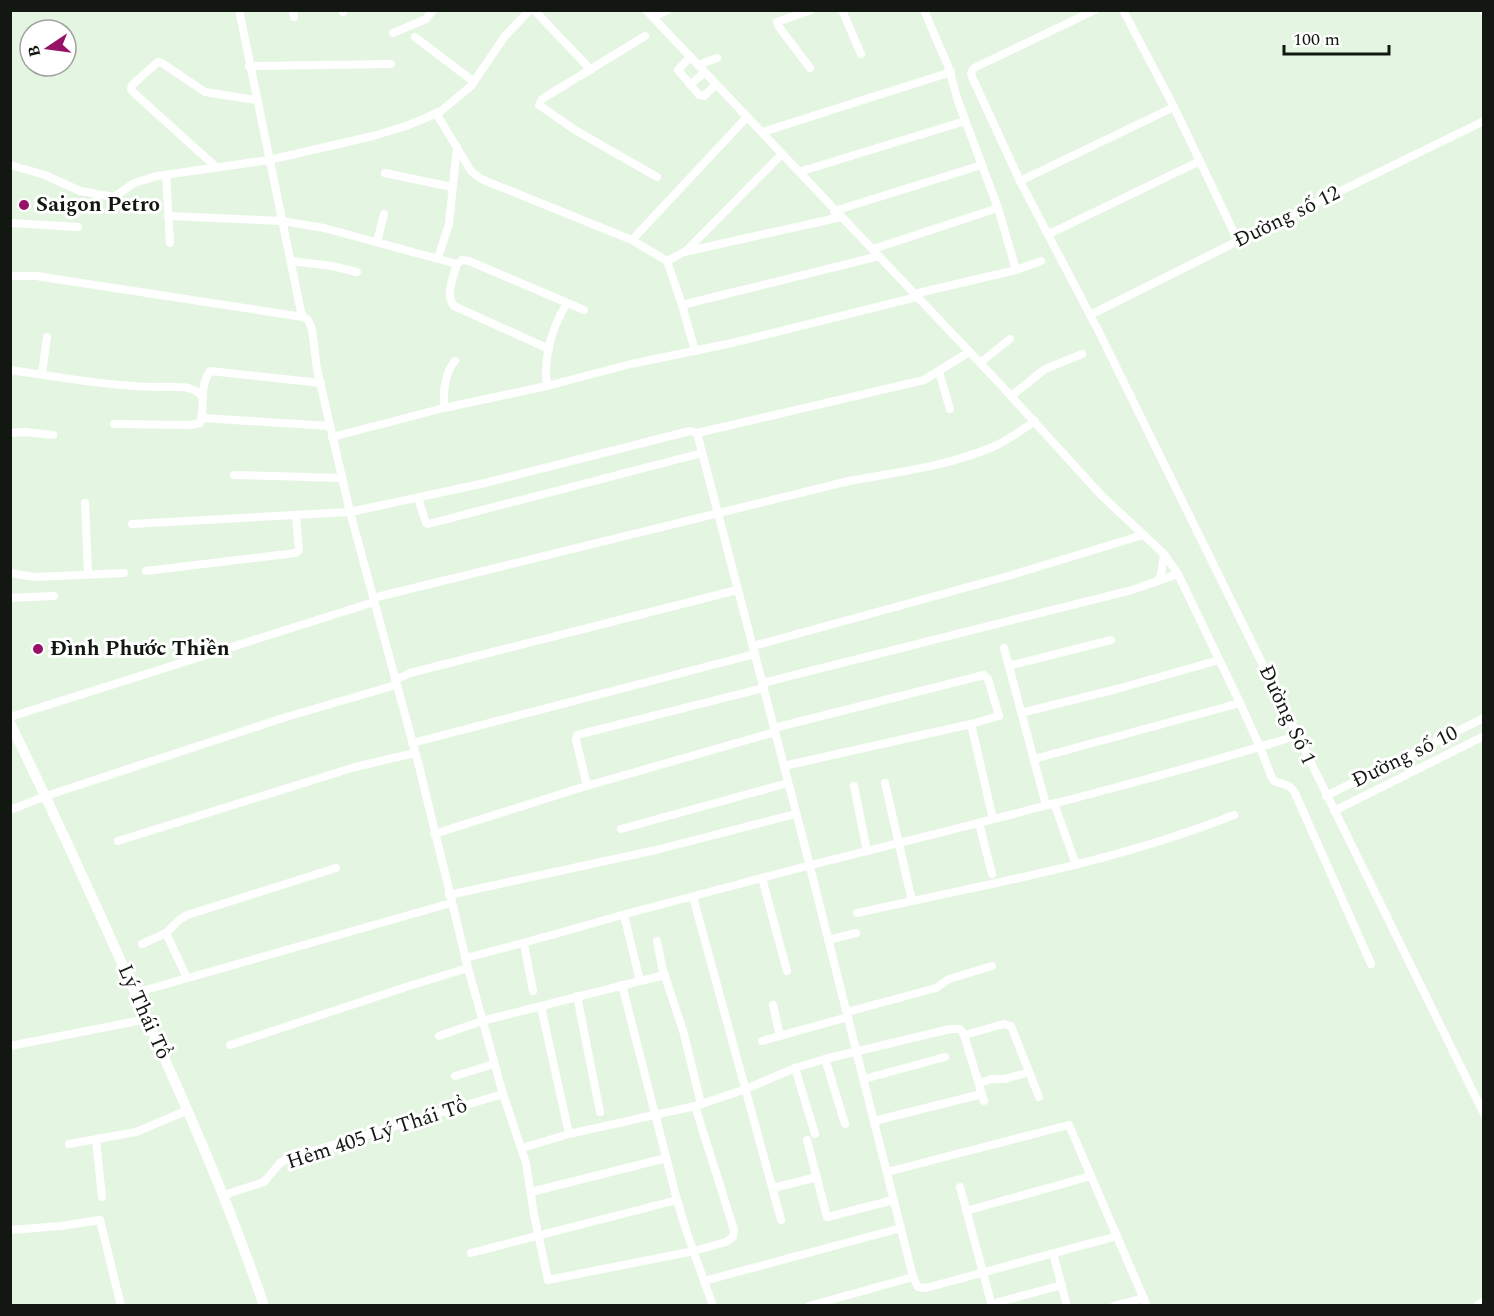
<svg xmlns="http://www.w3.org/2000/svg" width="1494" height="1316" font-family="Spectral,serif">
	<rect width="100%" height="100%" fill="#e4f6e1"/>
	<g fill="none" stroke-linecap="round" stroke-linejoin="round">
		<g stroke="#fff" stroke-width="8">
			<path d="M239 10 301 312 303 317 308 320 312 329 317 369 350 512 419 766 468 968 503 1094 526 1163 534 1215 548 1280 694 1251 726 1242 733 1237 734 1230 695 1106"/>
			<path d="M293 10 294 17"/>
			<path d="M343 10V12"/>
			<path d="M534 10 591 70"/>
			<path d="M646 10 999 383 1101 495 1164 554 1178 574 1240 703 1260 747 1271 776 1274 781 1289 786 1294 791 1371 964"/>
			<path d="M842 10 861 54"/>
			<path d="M924 10 948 66 958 101 998 208 1016 270"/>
			<path d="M1095 10 974 68 971 73 972 77 1020 181 1099 332 1484 1114"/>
			<path d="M1123 10 1174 107 1238 241"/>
			<path d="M1483 10 1484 12"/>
			<path d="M653 17 668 10"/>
			<path d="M393 33 426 19 433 10"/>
			<path d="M645 36 542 99 539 105 575 130 657 177"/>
			<path d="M415 37 474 82"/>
			<path d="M690 57 678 70 699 95 704 96 716 84"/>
			<path d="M698 65 717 58"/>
			<path d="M249 66 391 64"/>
			<path d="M810 68 779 27 777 22 811 10"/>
			<path d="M690 85 705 72"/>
			<path d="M436 113 471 171 481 179 632 240 667 261 682 305 695 351"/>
			<path d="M763 132 951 72"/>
			<path d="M10 165 45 175 80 191 114 197 134 183 157 176 269 160 373 136 406 126 428 117 441 111 471 86 505 36 530 10"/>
			<path d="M216 167 133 92 131 89 132 85 158 62 162 63 205 92 256 100"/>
			<path d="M799 172 965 121"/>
			<path d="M385 173 452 187"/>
			<path d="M166 175 170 243"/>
			<path d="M1020 181 1174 107"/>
			<path d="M834 211 982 165"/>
			<path d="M168 216 282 221 324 228 457 264 462 260 469 261 584 310"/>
			<path d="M10 223 78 227"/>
			<path d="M1049 234 1200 161"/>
			<path d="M632 240 747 117"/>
			<path d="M377 242 384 214"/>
			<path d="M873 249 998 208"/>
			<path d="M685 252 782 154"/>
			<path d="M438 258 449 224 457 147"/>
			<path d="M291 261 332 266 357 272"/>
			<path d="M667 261 684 252 841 217"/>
			<path d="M457 264C453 278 445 295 454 306L549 349"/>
			<path d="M10 276H36L303 317"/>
			<path d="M914 294 1016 270 1041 261"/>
			<path d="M682 305 879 256"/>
			<path d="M1090 315 1238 241 1484 121"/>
			<path d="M980 363 1010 339"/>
			<path d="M10 370C59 377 108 386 157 387 171 387 191 384 201 395"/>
			<path d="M939 372 950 409"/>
			<path d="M42 374 47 337"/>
			<path d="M547 386C543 358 552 327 567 303"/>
			<path d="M1011 396 1045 369 1082 354"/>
			<path d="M444 408C443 392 444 374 455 361"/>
			<path d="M202 418 330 426"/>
			<path d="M114 424 191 425 200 423C206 406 198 388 210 371L321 383"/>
			<path d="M10 433 25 432 53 435"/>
			<path d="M697 433 802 835 913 1277 918 1287 926 1288 1117 1236"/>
			<path d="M332 437 444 408 547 386 631 364 732 343 917 297"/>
			<path d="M234 475 342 478"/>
			<path d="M418 498 426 523 428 524 702 453"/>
			<path d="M85 503 88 574"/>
			<path d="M132 524 350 512 485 483 690 431 697 433 924 380 969 352"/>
			<path d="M146 571 296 553 299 550 296 515"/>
			<path d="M10 573 35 577 124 573"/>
			<path d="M1158 581 1161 575 1164 554"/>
			<path d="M10 598 54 596"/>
			<path d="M373 598 849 481C898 472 949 466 995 446 1009 439 1022 430 1035 421"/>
			<path d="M753 646 1008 576 1143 535"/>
			<path d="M1004 648 1046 805"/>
			<path d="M1009 666 1111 640"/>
			<path d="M395 680 410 673 737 590"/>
			<path d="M762 683 1132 590 1178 574"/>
			<path d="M1021 713 1117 689 1219 660"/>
			<path d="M10 717 374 602"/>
			<path d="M971 724 993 819"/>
			<path d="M774 728 984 675 988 679 999 716 971 724 784 766"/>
			<path d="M412 743 755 654"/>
			<path d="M1034 759 1240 703"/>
			<path d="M885 783 912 901"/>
			<path d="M587 786 576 740 577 735 764 688"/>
			<path d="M854 786 867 851"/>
			<path d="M1326 796 1484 718"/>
			<path d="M1054 803 1076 865"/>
			<path d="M10 810 46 796 286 717 396 685"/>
			<path d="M1334 811 1484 736"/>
			<path d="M979 823 992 874"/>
			<path d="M621 829 788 783"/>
			<path d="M434 834 583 787 775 732"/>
			<path d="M118 841 355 767 415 753"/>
			<path d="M762 878 787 971"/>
			<path d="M449 895 656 850 796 814"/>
			<path d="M693 897 781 1220"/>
			<path d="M857 913C983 885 1113 863 1234 815"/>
			<path d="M166 933 187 978"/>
			<path d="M828 940 856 933"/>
			<path d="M657 941 662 967 684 1034 701 1104"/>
			<path d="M142 944 166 933 179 920 187 915 336 868"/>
			<path d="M524 944 533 991"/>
			<path d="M465 958C518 945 570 930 622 915 685 898 748 882 811 865 973 824 1136 785 1296 736"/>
			<path d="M640 981 665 975"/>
			<path d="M622 985 677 1200 687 1233 713 1306"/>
			<path d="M135 993 451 903"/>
			<path d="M577 996 600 1112"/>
			<path d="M773 1005 780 1036"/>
			<path d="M541 1007 569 1134"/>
			<path d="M847 1012 936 988 949 979 992 966"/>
			<path d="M964 1035 984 1101"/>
			<path d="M439 1036 482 1021 640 981 624 915"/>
			<path d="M762 1041 848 1017"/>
			<path d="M230 1045 409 986 468 968"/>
			<path d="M10 1046 147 1019"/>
			<path d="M825 1059 845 1124"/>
			<path d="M795 1068 815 1134"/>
			<path d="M455 1076 494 1064"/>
			<path d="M864 1079 945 1057"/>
			<path d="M979 1083 992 1079H1005L1029 1072"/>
			<path d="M874 1121 982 1094"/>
			<path d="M96 1140 102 1197"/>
			<path d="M807 1140 827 1217 894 1200"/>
			<path d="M69 1144 136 1132 188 1110"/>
			<path d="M522 1148 569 1134 695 1106 746 1089 795 1068 825 1059 950 1029H960L964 1035 1004 1024 1011 1026 1039 1097"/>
			<path d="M887 1172 1069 1125 1147 1306"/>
			<path d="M960 1187 992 1306"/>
			<path d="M773 1188 817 1177"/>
			<path d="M531 1192 666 1158"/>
			<path d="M224 1195 264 1182 280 1163 289 1158 503 1094"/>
			<path d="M966 1211 1091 1176"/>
			<path d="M10 1230 61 1226 100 1220 121 1306"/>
			<path d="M471 1253 677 1200"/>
			<path d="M1053 1253 1067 1306"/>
			<path d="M704 1281 901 1228"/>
			<path d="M991 1304 1062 1285"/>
			<path d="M809 1306 913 1277"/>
			<path d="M1114 1306 1144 1298"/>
		</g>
		<g stroke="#fff" stroke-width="10">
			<path d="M10 723C58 821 103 920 147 1020 190 1114 231 1208 264 1306"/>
			<path d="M1478 1306 1484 1303"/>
		</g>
	</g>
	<g fill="#971167" stroke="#fff" stroke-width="2">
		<circle cx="24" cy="205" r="6"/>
		<circle cx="38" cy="649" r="6"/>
	</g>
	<g text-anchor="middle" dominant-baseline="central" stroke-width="6" stroke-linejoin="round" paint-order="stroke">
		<g font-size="21" font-weight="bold" fill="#121811" stroke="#fff" text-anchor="start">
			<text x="36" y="205">Saigon Petro</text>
			<text x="50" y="649">Đình Phước Thiền</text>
		</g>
		<g font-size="21" fill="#121811" stroke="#fff">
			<text transform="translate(1287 217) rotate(-26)">Đường số 12</text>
			<text transform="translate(1287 715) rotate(65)">Đường Số 1</text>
			<text transform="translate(1405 757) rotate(-26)">Đường số 10</text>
			<text transform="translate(144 1012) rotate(66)">Lý Thái Tổ</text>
			<text transform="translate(377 1134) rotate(-18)">Hẻm 405 Lý Thái Tổ</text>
		</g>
	</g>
	<rect width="1494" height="1316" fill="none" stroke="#121811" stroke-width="24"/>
	<g transform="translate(48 48) rotate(257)"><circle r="28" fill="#ffffff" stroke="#a0a3a0" stroke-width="1.5"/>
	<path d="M0-4.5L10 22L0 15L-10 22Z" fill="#971167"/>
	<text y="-9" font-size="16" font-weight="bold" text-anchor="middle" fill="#121811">B</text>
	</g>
	<path d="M1284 45v9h105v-9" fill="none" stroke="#121811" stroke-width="3"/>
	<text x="1293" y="45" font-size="18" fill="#121811" stroke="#ffffff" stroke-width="4.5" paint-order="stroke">100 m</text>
</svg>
